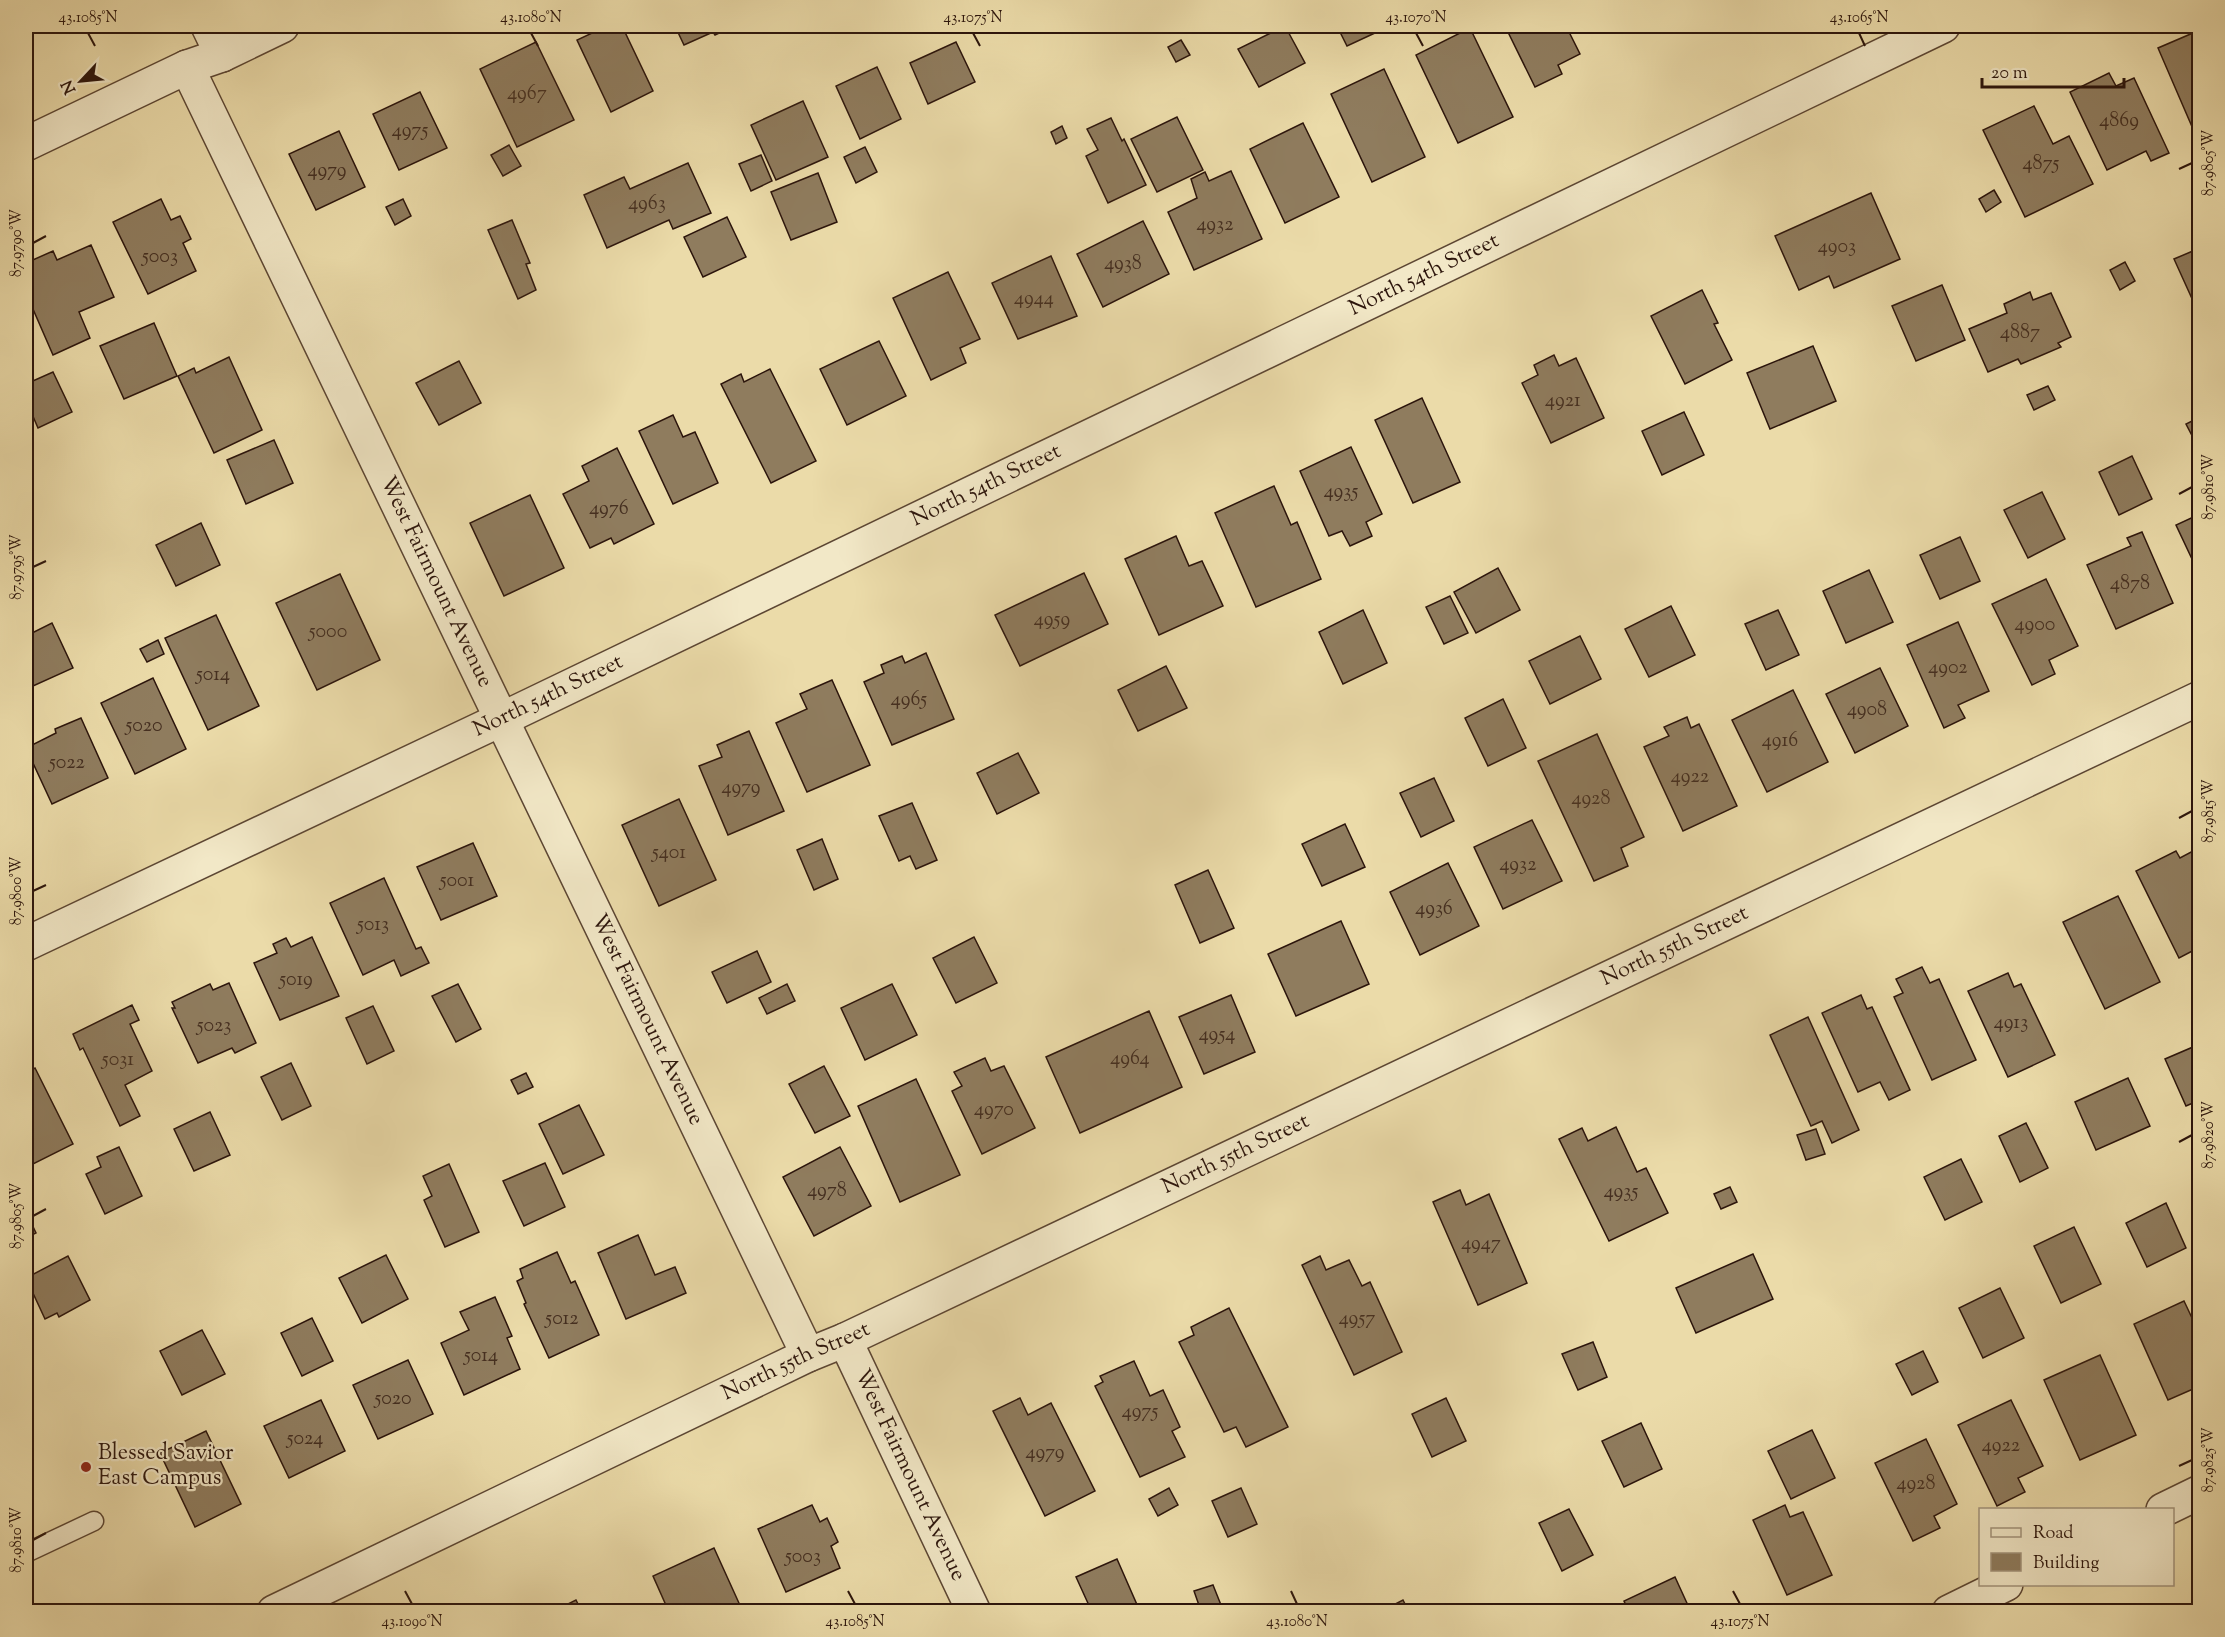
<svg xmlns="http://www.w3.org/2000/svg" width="2225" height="1637" font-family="'Sorts Mill Goudy',serif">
	<rect width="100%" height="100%" fill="#ebdba9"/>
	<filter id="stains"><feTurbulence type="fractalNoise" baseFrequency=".00333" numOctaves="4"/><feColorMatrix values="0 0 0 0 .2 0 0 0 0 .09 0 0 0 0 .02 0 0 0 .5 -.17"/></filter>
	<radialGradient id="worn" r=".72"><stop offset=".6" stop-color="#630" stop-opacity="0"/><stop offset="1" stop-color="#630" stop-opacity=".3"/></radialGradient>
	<g fill="#8f7c5e" stroke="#2c150c" stroke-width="1.5">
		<path d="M607 26H622L653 91 611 112 577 40Z"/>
		<path d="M675 26H732V27L715 35 713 32 684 45Z"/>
		<path d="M1153 26H1171L1155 32Z"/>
		<path d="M1285 26 1305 63 1259 87 1238 49Z"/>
		<path d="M1337 26H1390L1347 46Z"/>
		<path d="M1505 26H1566L1580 54 1558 65 1562 74 1535 87Z"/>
		<path d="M1470 28 1513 117 1458 143 1416 55Z"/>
		<path d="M2200 30V126L2193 129 2158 48Z"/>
		<path d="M1181 40 1190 55 1176 62 1168 47Z"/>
		<path d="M536 42 574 120 517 147 480 69Z"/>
		<path d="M956 42 975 82 928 104 910 63Z"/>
		<path d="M877 67 901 119 860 139 836 86Z"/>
		<path d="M1384 69 1425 157 1372 182 1331 94Z"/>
		<path d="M2109 73 2116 86 2134 78 2169 153 2151 161 2146 151 2107 170 2070 92Z"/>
		<path d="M420 92 447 148 399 170 373 114Z"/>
		<path d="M803 101 828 157 776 180 751 125Z"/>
		<path d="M2034 106 2053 144 2069 136 2093 184 2025 217 1983 130Z"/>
		<path d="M1177 117 1203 170 1157 192 1131 139Z"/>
		<path d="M1111 118 1122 141 1124 139 1146 185 1108 203 1086 156 1098 150 1087 129Z"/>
		<path d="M1303 123 1339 197 1285 223 1250 149Z"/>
		<path d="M1062 126 1067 138 1056 144 1051 132Z"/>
		<path d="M339 131 365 187 316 210 289 154Z"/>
		<path d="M509 145 521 166 503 176 491 155Z"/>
		<path d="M865 147 877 172 856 183 844 157Z"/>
		<path d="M761 155 772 181 751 191 739 164Z"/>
		<path d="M688 163 711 213 673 229 669 220 607 248 584 195 624 177 630 189Z"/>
		<path d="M1231 171 1262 239 1194 270 1168 212 1197 198 1191 179 1205 172 1209 181Z"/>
		<path d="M818 173 837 222 791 240 771 192Z"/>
		<path d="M1994 190 2001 202 1986 212 1979 199Z"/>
		<path d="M1871 193 1900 259 1834 288 1829 276 1799 290 1775 236Z"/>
		<path d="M161 199 171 220 180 216 191 239 183 243 196 271 148 294 113 222Z"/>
		<path d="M403 199 411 216 395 225 386 207Z"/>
		<path d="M727 217 746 257 703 277 684 237Z"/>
		<path d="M512 220 530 263 526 264 536 290 518 299 488 230Z"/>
		<path d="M1143 221 1169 274 1103 307 1077 254Z"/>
		<path d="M91 245 114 297 79 312 90 338 53 355 26 293V263L53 251 57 260Z"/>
		<path d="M2200 248V301L2194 303 2174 259Z"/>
		<path d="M1051 256 1077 316 1018 339 992 283Z"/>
		<path d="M2125 262 2135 281 2120 290 2110 270Z"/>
		<path d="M948 272 980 339 960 348 966 363 931 380 893 298Z"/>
		<path d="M1942 285 1965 340 1916 361 1892 306Z"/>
		<path d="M1702 290 1718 323 1714 324 1732 360 1685 384 1651 316Z"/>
		<path d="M2030 292 2033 300 2051 293 2071 337 2058 343 2061 347 2021 364 2018 359 1988 372 1969 329 2007 313 2004 304Z"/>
		<path d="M154 323 177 376 124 399 100 346Z"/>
		<path d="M879 341 906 396 847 425 820 369Z"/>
		<path d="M1813 346 1836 401 1770 429 1747 373Z"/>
		<path d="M1554 355 1559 366 1576 358 1604 418 1551 443 1522 383 1538 375 1534 365Z"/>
		<path d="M229 357 262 430 214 453 178 376 194 368 196 373Z"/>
		<path d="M459 361 481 403 439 425 416 383Z"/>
		<path d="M770 369 816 461 771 483 721 384 741 374 744 382Z"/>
		<path d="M53 372 72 412 38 428 26 400V384Z"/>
		<path d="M2048 386 2055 400 2034 410 2027 395Z"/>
		<path d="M1422 398 1460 482 1413 503 1375 420Z"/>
		<path d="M1684 412 1704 455 1662 475 1642 431Z"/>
		<path d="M673 415 683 437 695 432 718 483 673 504 639 431Z"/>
		<path d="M2200 417V451L2186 424Z"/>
		<path d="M274 440 293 483 246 504 227 460Z"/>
		<path d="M1351 447 1382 514 1366 522 1372 536 1350 546 1342 531 1329 536 1300 471Z"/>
		<path d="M617 448 654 524 614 544 611 538 590 548 563 494 589 481 582 466Z"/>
		<path d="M2132 456 2152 499 2119 515 2099 472Z"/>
		<path d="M1274 486 1291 525 1297 522 1321 579 1256 607 1215 513Z"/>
		<path d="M2042 492 2065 539 2028 558 2004 510Z"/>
		<path d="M530 495 564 568 504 596 470 523Z"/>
		<path d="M2200 514V576L2176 525Z"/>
		<path d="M201 523 220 565 176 586 156 545Z"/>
		<path d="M2142 532 2173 603 2116 629 2087 565 2131 546 2127 538Z"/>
		<path d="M1176 536 1189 566 1202 561 1223 606 1159 635 1125 559Z"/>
		<path d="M1960 537 1980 581 1940 599 1920 555Z"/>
		<path d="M1498 568 1520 610 1476 633 1454 592Z"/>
		<path d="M1869 570 1893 622 1846 643 1823 591Z"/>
		<path d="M1084 573 1108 624 1020 666 995 615Z"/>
		<path d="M340 574 380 660 317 690 276 603Z"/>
		<path d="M2046 579 2078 646 2049 660 2055 674 2032 685 1992 604Z"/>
		<path d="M1450 596 1468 633 1444 644 1426 607Z"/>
		<path d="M1671 606 1695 655 1649 677 1625 629Z"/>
		<path d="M1363 610 1387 663 1343 684 1319 632Z"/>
		<path d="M1778 610 1799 655 1766 670 1745 624Z"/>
		<path d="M216 615 259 706 208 730 165 638Z"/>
		<path d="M1958 622 1989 691 1958 705 1965 718 1944 728 1907 645Z"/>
		<path d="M52 623 73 668 33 686 26 669V636Z"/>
		<path d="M1580 636 1601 679 1550 704 1529 661Z"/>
		<path d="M158 640 164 654 147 662 140 649Z"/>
		<path d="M926 653 954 719 892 745 864 682 884 673 881 665 902 656 905 663Z"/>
		<path d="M1166 666 1187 708 1138 731 1118 690Z"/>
		<path d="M1880 668 1908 726 1855 753 1826 694Z"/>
		<path d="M153 678 186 749 135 774 101 703Z"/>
		<path d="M832 680 870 765 807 792 776 723 807 709 800 694Z"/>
		<path d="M1793 690 1828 762 1767 792 1732 720Z"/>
		<path d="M1503 699 1526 748 1488 766 1465 718Z"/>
		<path d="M1687 717 1691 728 1699 724 1737 806 1683 831 1644 747 1669 736 1664 727Z"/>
		<path d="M81 718 108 778 52 804 26 748 56 733 55 729Z"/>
		<path d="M749 731 784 811 728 835 699 766 722 757 717 745Z"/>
		<path d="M1597 734 1644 837 1621 848 1628 866 1594 881 1538 761Z"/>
		<path d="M1018 753 1039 793 997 814 977 773Z"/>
		<path d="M1434 778 1454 821 1421 837 1400 793Z"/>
		<path d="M679 799 716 880 659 906 622 825Z"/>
		<path d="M912 803 937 860 916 869 910 856 899 861 879 816Z"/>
		<path d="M1532 820 1562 881 1503 909 1474 847Z"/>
		<path d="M1345 824 1365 867 1322 886 1302 844Z"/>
		<path d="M822 839 838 879 814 890 797 850Z"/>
		<path d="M473 843 497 896 441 920 417 867Z"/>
		<path d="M2176 851 2180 858 2193 851 2200 864V947L2179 958 2136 871Z"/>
		<path d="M1448 863 1479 926 1420 955 1390 892Z"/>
		<path d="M1208 870 1234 928 1200 943 1175 885Z"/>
		<path d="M384 878 416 949 421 947 429 963 401 976 394 960 363 975 330 903Z"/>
		<path d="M2118 896 2160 982 2105 1009 2063 922Z"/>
		<path d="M1341 921 1369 984 1296 1016 1268 954Z"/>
		<path d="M312 937 339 996 280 1020 254 963 277 953 273 944 286 938 291 947Z"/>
		<path d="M974 937 997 983 956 1003 933 958Z"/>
		<path d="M757 951 771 982 727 1003 712 972Z"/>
		<path d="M1922 967 1930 983 1939 979 1976 1060 1932 1080 1894 997 1903 993 1896 979Z"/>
		<path d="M2008 973 2014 987 2021 984 2055 1055 2008 1077 1968 991Z"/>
		<path d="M229 983 256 1043 235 1053 232 1048 198 1063 172 1008H175L172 1002 210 984 213 990Z"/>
		<path d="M458 984 481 1029 456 1042 432 996Z"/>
		<path d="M787 984 795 1001 767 1014 759 998Z"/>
		<path d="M892 984 917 1035 865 1060 841 1008Z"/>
		<path d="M1231 995 1255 1052 1204 1074 1179 1017Z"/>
		<path d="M1861 995 1867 1009 1872 1007 1910 1090 1889 1100 1880 1082 1858 1092 1822 1013Z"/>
		<path d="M132 1005 139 1020 130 1024 152 1071 125 1085 140 1116 120 1126 83 1048 80 1050 73 1034Z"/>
		<path d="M373 1006 394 1051 367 1064 346 1018Z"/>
		<path d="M1149 1011 1182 1087 1080 1133 1046 1057Z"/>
		<path d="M1808 1017 1859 1130 1832 1143 1822 1121 1811 1126 1770 1035Z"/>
		<path d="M2200 1044V1100L2186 1106 2165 1059Z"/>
		<path d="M985 1058 991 1071 1004 1066 1035 1128 982 1154 952 1091 962 1086 954 1072Z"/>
		<path d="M291 1063 311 1106 282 1120 261 1077Z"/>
		<path d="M824 1066 850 1116 815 1133 789 1084Z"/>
		<path d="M26 1067 28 1072 35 1068 73 1144 31 1165 26 1152Z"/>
		<path d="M526 1073 533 1087 518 1094 511 1080Z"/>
		<path d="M2128 1078 2150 1126 2096 1150 2075 1102Z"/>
		<path d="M916 1079 960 1175 900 1202 858 1106Z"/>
		<path d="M579 1105 604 1155 563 1174 539 1124Z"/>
		<path d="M210 1112 230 1155 194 1171 174 1129Z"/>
		<path d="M2026 1123 2048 1168 2020 1182 1999 1136Z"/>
		<path d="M1616 1127 1637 1172 1646 1168 1668 1213 1609 1241 1559 1139 1582 1128 1588 1141Z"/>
		<path d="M1816 1129 1825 1154 1806 1160 1797 1135Z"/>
		<path d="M119 1147 142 1196 105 1214 86 1174 101 1167 97 1157Z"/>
		<path d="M840 1147 871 1206 814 1236 783 1177Z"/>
		<path d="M1961 1159 1982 1202 1945 1220 1924 1177Z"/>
		<path d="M545 1163 565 1207 524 1226 503 1181Z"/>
		<path d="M449 1164 479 1232 445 1247 424 1200 432 1196 423 1176Z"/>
		<path d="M1730 1187 1737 1202 1721 1209 1714 1194Z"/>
		<path d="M1460 1190 1466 1205 1489 1194 1527 1283 1478 1305 1433 1202Z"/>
		<path d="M2166 1203 2186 1248 2147 1267 2126 1223Z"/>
		<path d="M26 1212 36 1233 26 1238Z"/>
		<path d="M2074 1227 2101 1284 2061 1303 2034 1246Z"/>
		<path d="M638 1235 655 1275 675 1267 686 1293 626 1319 598 1253Z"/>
		<path d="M557 1252 571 1283 575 1281 599 1335 549 1358 524 1304 526 1303 517 1281 523 1278 520 1269Z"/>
		<path d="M1753 1254 1773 1299 1696 1333 1676 1288Z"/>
		<path d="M386 1255 408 1299 362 1323 339 1278Z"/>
		<path d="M68 1256 90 1300 59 1317 57 1313 45 1319 26 1278Z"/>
		<path d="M1320 1256 1326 1270 1349 1260 1362 1286 1370 1282 1402 1352 1354 1375 1302 1265Z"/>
		<path d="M2000 1288 2024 1338 1983 1358 1959 1308Z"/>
		<path d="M495 1297 512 1336 507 1338 520 1369 464 1395 441 1343 469 1330 460 1312Z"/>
		<path d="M2184 1301 2200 1335V1386L2168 1400 2134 1324Z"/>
		<path d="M1229 1308 1288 1427 1246 1447 1236 1427 1224 1432 1179 1342 1194 1335 1191 1327Z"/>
		<path d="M312 1318 333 1361 302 1376 281 1333Z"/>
		<path d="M202 1330 225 1374 182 1395 160 1351Z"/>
		<path d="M1593 1342 1607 1377 1578 1390 1562 1354Z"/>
		<path d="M1923 1351 1938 1382 1912 1395 1896 1364Z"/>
		<path d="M2100 1355 2136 1435 2080 1460 2044 1380Z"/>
		<path d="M408 1360 433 1414 378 1439 353 1385Z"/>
		<path d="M1134 1361 1150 1396 1163 1390 1180 1427 1172 1431 1185 1457 1140 1477 1095 1386 1103 1382 1100 1376Z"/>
		<path d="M1020 1398 1028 1415 1051 1403 1095 1491 1045 1516 993 1411Z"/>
		<path d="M1446 1398 1466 1441 1432 1457 1412 1414Z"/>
		<path d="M321 1400 345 1451 289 1478 264 1426Z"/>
		<path d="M2011 1400 2043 1466 2018 1478 2025 1492 1997 1506 1958 1425Z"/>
		<path d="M1641 1423 1662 1469 1624 1487 1602 1441Z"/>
		<path d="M1812 1430 1835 1478 1791 1499 1768 1451Z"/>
		<path d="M206 1431 241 1504 195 1527 160 1453Z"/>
		<path d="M1926 1439 1957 1504 1934 1516 1940 1528 1913 1541 1875 1463Z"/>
		<path d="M1169 1488 1178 1505 1158 1516 1149 1499Z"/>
		<path d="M1241 1488 1257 1524 1228 1537 1212 1501Z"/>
		<path d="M812 1505 820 1522 827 1518 838 1542 831 1546 840 1568 786 1592 758 1529Z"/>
		<path d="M1785 1505 1790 1517 1803 1512 1832 1575 1787 1595 1753 1520Z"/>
		<path d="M1569 1509 1593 1555 1562 1571 1539 1523Z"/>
		<path d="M714 1548 743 1612H669L653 1576Z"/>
		<path d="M1117 1559 1138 1607 1128 1612H1092L1076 1577Z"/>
		<path d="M1675 1577 1691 1612H1629L1624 1601Z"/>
		<path d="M1213 1585 1221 1605 1201 1611 1194 1591Z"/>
		<path d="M576 1600 582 1612H552Z"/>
		<path d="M1403 1600 1409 1612H1380Z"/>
	</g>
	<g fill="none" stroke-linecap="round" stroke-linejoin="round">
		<defs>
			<path id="lane" d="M26 1553 94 1521"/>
			<g id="street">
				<path d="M208 26 222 55"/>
				<path id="s1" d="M187 67 808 1355"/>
				<path d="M26 144 187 67 222 55 282 26"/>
				<path id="s2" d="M26 944 502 719 1943 26"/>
				<path id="s3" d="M845 1340 974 1612"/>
				<path d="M2163 1510 2200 1492"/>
				<path id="s4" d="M274 1612 808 1355 845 1340 2200 698"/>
				<path d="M1949 1612 2006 1584"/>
			</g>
		</defs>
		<use href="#lane" stroke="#5c4633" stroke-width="21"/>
		<use href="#street" stroke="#5c4633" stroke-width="36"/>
		<use href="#lane" stroke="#f2e8c7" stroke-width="18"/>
		<use href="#street" stroke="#f2e8c7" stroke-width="33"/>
	</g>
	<path fill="none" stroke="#2c150c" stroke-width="2" d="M88 33 95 46M531 33 538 46M973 33 980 46M1416 33 1423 46M1859 33 1865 46M2179 169 2192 163M33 243 46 236M2179 494 2192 487M33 567 46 561M2179 818 2192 811M33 891 46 885M2179 1142 2192 1135M33 1216 46 1209M2179 1466 2192 1460M33 1540 46 1533M405 1591 412 1604M848 1591 855 1604M1291 1591 1297 1604M1733 1591 1740 1604"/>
	<circle fill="#8f2418" stroke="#f2e8c7" stroke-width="2" cx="86" cy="1467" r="6"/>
	<g text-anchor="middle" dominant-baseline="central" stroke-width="4.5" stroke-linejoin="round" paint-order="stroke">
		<g font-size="20" fill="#452f20">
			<text x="527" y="94">4967</text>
			<text x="2119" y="121">4869</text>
			<text x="410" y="131">4975</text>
			<text x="2041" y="164">4875</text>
			<text x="327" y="171">4979</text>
			<text x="647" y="204">4963</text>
			<text x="1215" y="225">4932</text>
			<text x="1837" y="247">4903</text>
			<text x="160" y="257">5003</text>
			<text x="1123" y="264">4938</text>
			<text x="1034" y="299">4944</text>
			<text x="2020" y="333">4887</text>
			<text x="1563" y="401">4921</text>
			<text x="1341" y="492">4935</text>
			<text x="609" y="509">4976</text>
			<text x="2130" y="584">4878</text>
			<text x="1052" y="620">4959</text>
			<text x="2035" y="625">4900</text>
			<text x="328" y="632">5000</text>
			<text x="1948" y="668">4902</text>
			<text x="213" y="675">5014</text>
			<text x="909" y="700">4965</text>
			<text x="1867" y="710">4908</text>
			<text x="144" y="726">5020</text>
			<text x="1780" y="741">4916</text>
			<text x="67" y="763">5022</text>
			<text x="1690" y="777">4922</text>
			<text x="741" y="788">4979</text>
			<text x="1591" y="799">4928</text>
			<text x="669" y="853">5401</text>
			<text x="1518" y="865">4932</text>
			<text x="457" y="881">5001</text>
			<text x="1434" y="909">4936</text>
			<text x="373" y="925">5013</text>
			<text x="296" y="980">5019</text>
			<text x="2011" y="1023">4913</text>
			<text x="214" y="1026">5023</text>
			<text x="1217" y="1035">4954</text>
			<text x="1130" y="1059">4964</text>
			<text x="118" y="1060">5031</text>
			<text x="994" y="1110">4970</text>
			<text x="827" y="1191">4978</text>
			<text x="1621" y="1192">4935</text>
			<text x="1481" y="1244">4947</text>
			<text x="562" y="1319">5012</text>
			<text x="1357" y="1319">4957</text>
			<text x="481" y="1356">5014</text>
			<text x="393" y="1399">5020</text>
			<text x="1140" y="1412">4975</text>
			<text x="305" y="1439">5024</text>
			<text x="2001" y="1446">4922</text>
			<text x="1045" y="1453">4979</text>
			<text x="1916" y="1484">4928</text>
			<text x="803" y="1557">5003</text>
		</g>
		<g font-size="22" fill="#2c150c" stroke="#f2e8c7">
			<text stroke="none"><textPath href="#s2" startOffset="1550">North 54th Street</textPath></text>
			<text stroke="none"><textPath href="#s2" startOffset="1064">North 54th Street</textPath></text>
			<text stroke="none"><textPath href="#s1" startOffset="572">West Fairmount Avenue</textPath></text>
			<text stroke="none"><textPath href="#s2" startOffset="578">North 54th Street</textPath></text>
			<text stroke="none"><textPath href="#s4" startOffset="1551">North 55th Street</textPath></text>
			<text stroke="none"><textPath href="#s1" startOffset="1058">West Fairmount Avenue</textPath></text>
			<text stroke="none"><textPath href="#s4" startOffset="1065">North 55th Street</textPath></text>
			<text stroke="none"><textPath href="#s4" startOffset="579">North 55th Street</textPath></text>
			<text stroke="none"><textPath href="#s3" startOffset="150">West Fairmount Avenue</textPath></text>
		</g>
		<g font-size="22" fill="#2c150c" stroke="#f2e8c7" text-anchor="start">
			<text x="98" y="1454">Blessed Savior<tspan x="98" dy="25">East Campus</tspan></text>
		</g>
	</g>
	<rect width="2225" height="1637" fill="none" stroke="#ebdba9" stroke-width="66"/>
	<rect x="1979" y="1508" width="195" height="78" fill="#f2e8c7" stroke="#a3947c" stroke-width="1.5"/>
	<rect x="1991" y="1528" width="30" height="9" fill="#f2e8c7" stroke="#a3947c" stroke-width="1.5"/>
	<text x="2033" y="1538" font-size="18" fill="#2c150c">Road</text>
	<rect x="1991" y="1553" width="30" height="18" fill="#8f7c5e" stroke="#a3947c" stroke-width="1.5"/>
	<text x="2033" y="1568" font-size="18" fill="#2c150c">Building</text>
	<g transform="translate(81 81) rotate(244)" stroke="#f2e8c7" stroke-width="4.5" paint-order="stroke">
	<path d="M0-4.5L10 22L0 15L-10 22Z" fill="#2c150c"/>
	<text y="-9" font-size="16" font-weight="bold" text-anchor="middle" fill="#2c150c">N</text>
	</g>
	<path d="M1982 78v9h142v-9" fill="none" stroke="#2c150c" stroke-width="3"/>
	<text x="1991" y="78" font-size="18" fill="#2c150c" stroke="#f2e8c7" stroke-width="4.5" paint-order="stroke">20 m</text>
	<rect x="33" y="33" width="2159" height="1571" fill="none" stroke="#2c150c" stroke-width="2"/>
	<g font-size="15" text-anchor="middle" fill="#2c150c">
		<text x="88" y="22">43.1085°N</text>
		<text x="531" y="22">43.1080°N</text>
		<text x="973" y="22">43.1075°N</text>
		<text x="1416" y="22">43.1070°N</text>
		<text x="1859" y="22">43.1065°N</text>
		<text transform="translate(2208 163) rotate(-90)" y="5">87.9805°W</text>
		<text transform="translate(16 243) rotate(-90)" y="5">87.9790°W</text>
		<text transform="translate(2208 487) rotate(-90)" y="5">87.9810°W</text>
		<text transform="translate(16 567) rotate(-90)" y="5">87.9795°W</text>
		<text transform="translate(2208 811) rotate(-90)" y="5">87.9815°W</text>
		<text transform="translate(16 891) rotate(-90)" y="5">87.9800°W</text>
		<text transform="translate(2208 1135) rotate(-90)" y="5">87.9820°W</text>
		<text transform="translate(16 1216) rotate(-90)" y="5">87.9805°W</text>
		<text transform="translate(2208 1460) rotate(-90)" y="5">87.9825°W</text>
		<text transform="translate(16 1540) rotate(-90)" y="5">87.9810°W</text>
		<text x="412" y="1626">43.1090°N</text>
		<text x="855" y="1626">43.1085°N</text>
		<text x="1297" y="1626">43.1080°N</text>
		<text x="1740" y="1626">43.1075°N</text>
	</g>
	<rect width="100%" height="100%" filter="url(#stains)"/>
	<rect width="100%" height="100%" fill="url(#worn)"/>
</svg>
